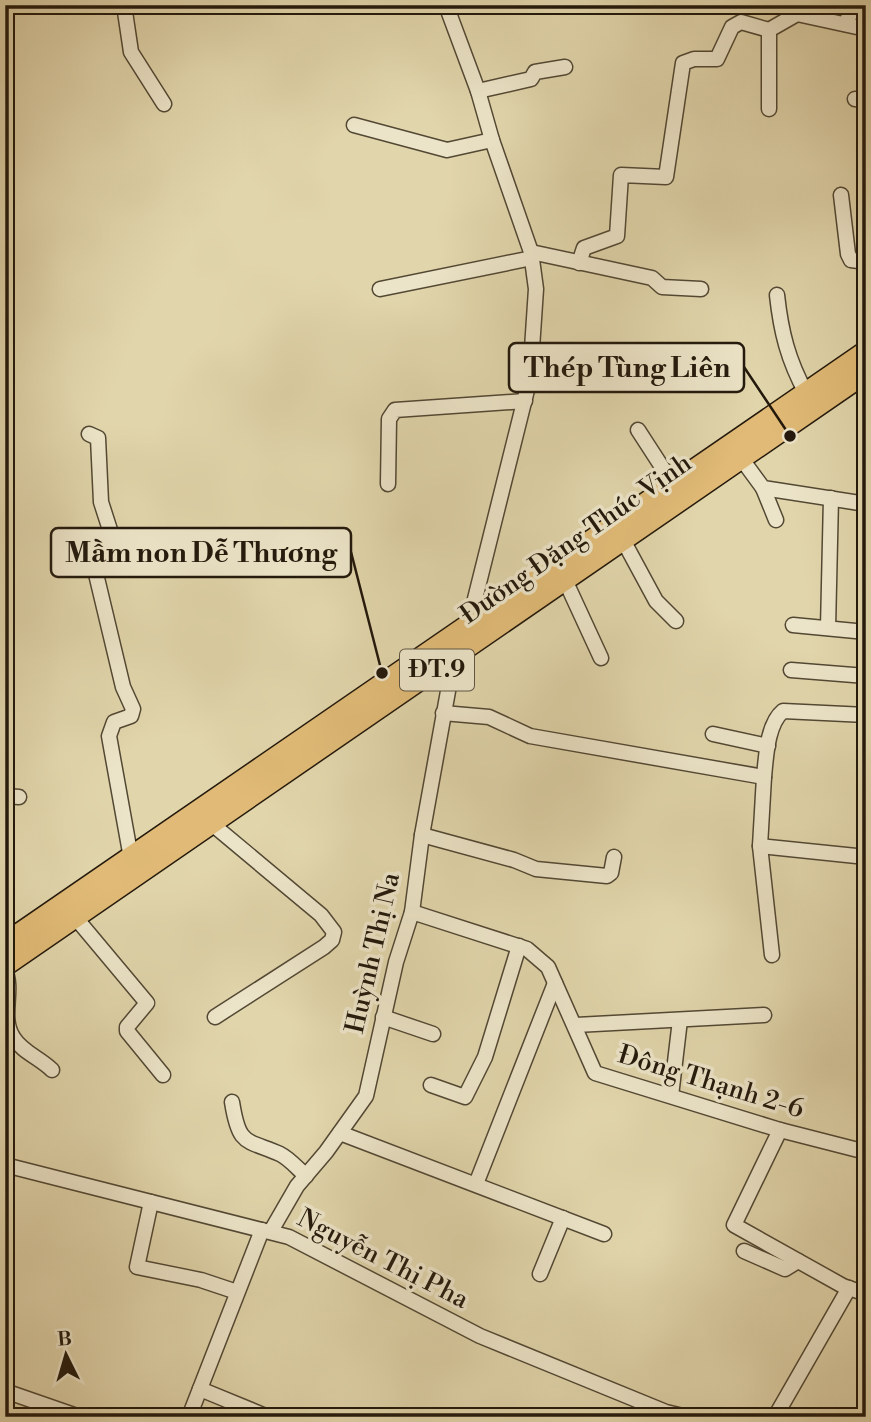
<svg xmlns="http://www.w3.org/2000/svg" width="871" height="1422" font-family="'Libre Bodoni',serif">
	<rect width="100%" height="100%" fill="#e1d5ab"/>
	<filter id="stains"><feTurbulence type="fractalNoise" baseFrequency=".00286" numOctaves="4"/><feColorMatrix values="0 0 0 0 .2 0 0 0 0 .09 0 0 0 0 .02 0 0 0 .5 -.17"/></filter>
	<radialGradient id="worn" r=".72"><stop offset=".6" stop-color="#630" stop-opacity="0"/><stop offset="1" stop-color="#630" stop-opacity=".3"/></radialGradient>
	<g fill="none" stroke-linecap="round" stroke-linejoin="round">
		<defs>
			<g id="minor">
				<path d="M124 5 131 52 164 104"/>
				<path d="M446 5 478 91 492 140 531 252 536 289 530 378 468 627"/>
				<path d="M785 5 797 14 866 29"/>
				<path d="M845 24 855 5"/>
				<path d="M478 91 531 79 535 72 565 67"/>
				<path d="M855 99 866 100"/>
				<path d="M769 109V30"/>
				<path d="M354 125 447 150 492 140"/>
				<path d="M841 195 848 254 851 260 866 262"/>
				<path d="M531 252 652 278 662 287 701 289"/>
				<path d="M579 263 584 248 617 236 621 175 666 177 683 63 694 59H717L732 27 741 22 769 30 797 14"/>
				<path d="M380 289 532 258"/>
				<path d="M777 295C781 332 788 360 806 393"/>
				<path d="M638 430 673 484"/>
				<path d="M89 434 98 438 101 502 111 533 110 540 92 548 91 553 123 687 133 709 131 716 114 722 109 736 131 858"/>
				<path d="M741 458 763 488 866 504"/>
				<path d="M388 484 389 419 395 410 525 401"/>
				<path d="M763 488 776 520"/>
				<path d="M623 540 656 601 676 621"/>
				<path d="M565 580 601 658"/>
				<path d="M793 625 866 632"/>
				<path d="M828 628 831 498"/>
				<path d="M791 670 866 676"/>
				<path d="M443 713 489 717 530 736 764 777 760 846 772 955"/>
				<path d="M713 734 768 746"/>
				<path d="M764 777C766 758 767 724 783 711L866 715"/>
				<path d="M5 796 19 797"/>
				<path d="M212 824 321 915 334 932 332 940 324 947 215 1017"/>
				<path d="M422 835 514 860 536 869 607 876 611 873 614 857"/>
				<path d="M760 846 866 857"/>
				<path d="M412 912 527 949 548 967 595 1073 780 1130 866 1152"/>
				<path d="M75 917 147 1003 127 1027V1031L163 1075"/>
				<path d="M5 970C14 991 0 1017 13 1037 22 1052 40 1058 52 1070"/>
				<path d="M383 1017 433 1034"/>
				<path d="M576 1025 764 1015"/>
				<path d="M431 1085 465 1097 485 1057 519 946"/>
				<path d="M671 1096 680 1020"/>
				<path d="M232 1102C239 1146 245 1139 280 1154 290 1159 298 1169 306 1176"/>
				<path d="M780 1130 734 1225 843 1286 866 1294"/>
				<path d="M340 1133 604 1234"/>
				<path d="M5 1165 289 1237 480 1336 666 1412 687 1417"/>
				<path d="M476 1184 555 983"/>
				<path d="M151 1202 137 1267 201 1280 237 1292"/>
				<path d="M271 1231 297 1186 326 1152 366 1096 396 962 412 912 422 835 454 658"/>
				<path d="M744 1251 785 1269 798 1261"/>
				<path d="M540 1274 563 1218"/>
				<path d="M200 1389 268 1417"/>
				<path d="M5 1391 80 1417"/>
				<path d="M189 1417 262 1230"/>
				<path d="M775 1417 849 1288"/>
			</g>
			<g id="primary">
				<path d="M5 944 866 352"/>
				<path d="M5 965 866 372"/>
			</g>
		</defs>
		<use href="#minor" stroke="#524834" stroke-width="17"/>
		<use href="#primary" stroke="#23190c" stroke-width="24"/>
		<use href="#minor" stroke="#ece4c8" stroke-width="14"/>
		<use href="#primary" stroke="#e0ba76" stroke-width="21"/>
	</g>
	<g text-anchor="middle" dominant-baseline="central" stroke-width="7" stroke-linejoin="round" paint-order="stroke">
		<rect fill="#ece4c8" stroke="#5f5644" stroke-width="2" x="400" y="649.5" width="74" height="41" rx="5"/>
		<g font-size="24" font-weight="bold" fill="#23190c">
			<text x="437" y="670">ĐT.9</text>
		</g>
		<g font-size="26" fill="#23190c" stroke="#ece4c8">
			<text transform="translate(576 539) rotate(-35)">Đường Đặng Thúc Vịnh</text>
			<text transform="translate(373 953) rotate(-77)">Huỳnh Thị Na</text>
			<text transform="translate(711 1082) rotate(17)">Đông Thạnh 2-6</text>
			<text transform="translate(383 1259) rotate(27)">Nguyễn Thị Pha</text>
		</g>
	</g>
	<path fill="none" stroke="#23190c" stroke-width="2.5" d="M790 436L744 367M382 673L351 552"/>
	<g fill="#23190c" stroke="#ece4c8" stroke-width="2.5">
		<circle cx="790" cy="436" r="7"/>
		<circle cx="382" cy="673" r="7"/>
	</g>
	<g fill="#ece4c8" stroke="#23190c" stroke-width="2.5">
		<rect x="509" y="343" width="235" height="49" rx="7"/>
		<rect x="51" y="528" width="300" height="49" rx="7"/>
	</g>
	<g font-size="28" text-anchor="middle" font-weight="bold" fill="#23190c">
		<text x="627" y="377">Thép Tùng Liên</text>
		<text x="201" y="562">Mầm non Dễ Thương</text>
	</g>
	<rect width="871" height="1422" fill="none" stroke="#e1d5ab" stroke-width="28"/>
	<rect x="7" y="7" width="857" height="1408" fill="none" stroke="#23190c" stroke-width="3.5"/>
	<rect x="14" y="14" width="843" height="1394" fill="none" stroke="#23190c" stroke-width="2"/>
	<g transform="translate(66 1355) rotate(355)" stroke="#ece4c8" stroke-width="5" paint-order="stroke">
	<path d="M0-5L12 26L0 18L-12 26Z" fill="#23190c"/>
	<text y="-10" font-size="19" font-weight="bold" text-anchor="middle" fill="#23190c">B</text>
	</g>
	<rect width="100%" height="100%" filter="url(#stains)"/>
	<rect width="100%" height="100%" fill="url(#worn)"/>
</svg>
